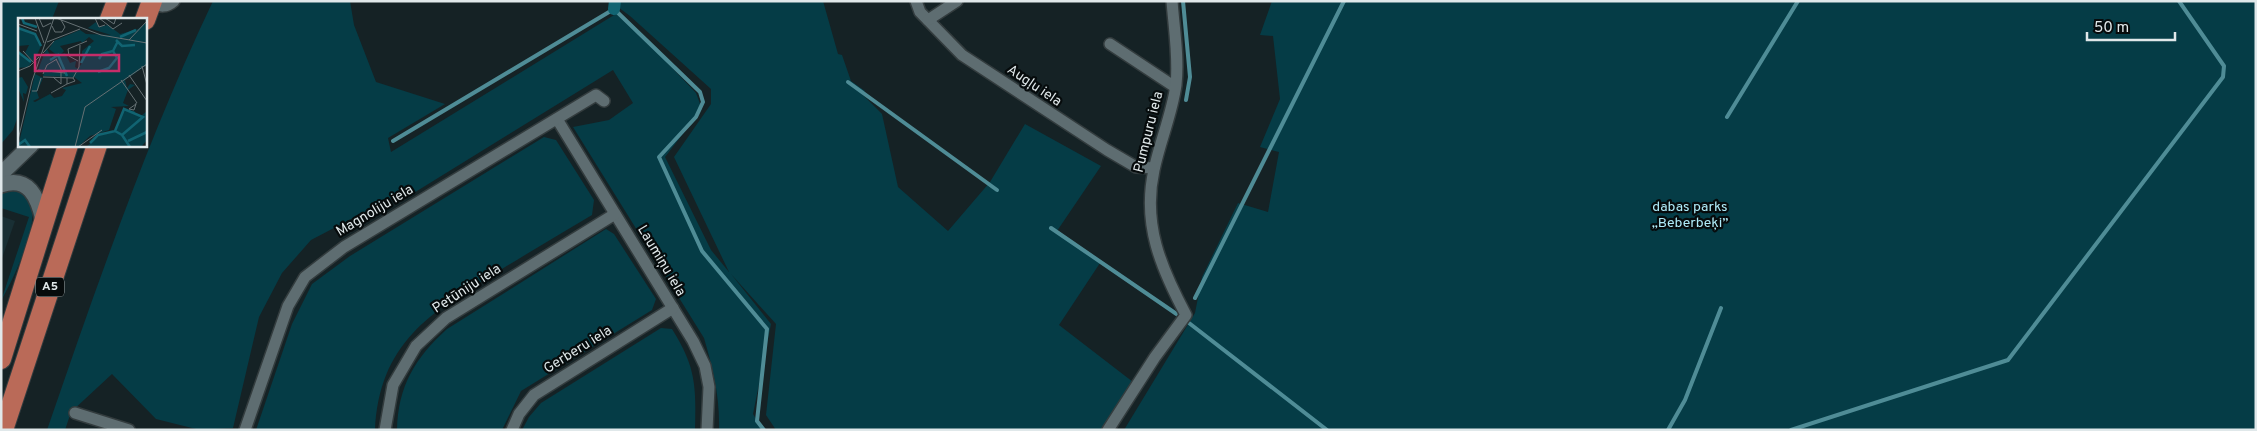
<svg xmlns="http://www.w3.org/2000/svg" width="2257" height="431" font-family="Overpass,sans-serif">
	<rect width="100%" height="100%" fill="#152225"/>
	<path fill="#192f34" d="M1 216 15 221 1 261Z"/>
	<g fill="#053c46">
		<path d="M1 1H59L52 19H19V113L13 130 1 144Z"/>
		<path d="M213 1H350L354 25 376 82 445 104 388 138 391 152 619 12 696 93 702 109 665 157 711 250 729 272 674 157 711 104V89L630 16 610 1H823L838 54 842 55 851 81 865 91 862 94 882 114 898 187 948 231 990 182 1025 124 1101 166 1057 231 1100 263 1059 325 1133 382 1105 430H776L766 415 776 324 731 274 771 324 753 414 763 430H719C720 397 713 369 704 338L573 127 609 120 633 103 613 70 404 199 401 193 311 240 282 273 259 317 233 428 200 430 156 419 112 374 71 412 65 430H47C97 285 147 140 213 1Z"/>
		<path d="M1272 1H2256V430H1124L1195 313 1202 277 1238 203 1268 212 1279 152 1260 147 1280 99 1273 36 1260 35Z"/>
		<path d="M544 137 556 140 594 200 592 215C560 234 528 253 497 272 430 312 379 344 375 430H256L292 324 312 284 350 256Z"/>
		<path d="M1 190C7 190 16 188 21 191 52 204 12 281 1 301L29 217 1 208Z"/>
		<path d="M606 229 614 234 656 299 652 310 521 391 502 430H397C398 386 415 358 447 329Z"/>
		<path d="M661 328 672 329C696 367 696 386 695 430H522L529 417 541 403Z"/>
	</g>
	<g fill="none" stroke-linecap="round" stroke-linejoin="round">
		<g stroke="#4f8c96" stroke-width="4">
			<path d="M1183 1 1190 77 1186 100"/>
			<path d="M848 82 997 190"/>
			<path d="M1727 117 1798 1"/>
			<path d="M393 141 614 9 700 92 703 102 696 117 659 157 702 251 767 329 757 421 764 430"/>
			<path d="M1051 228 1178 315"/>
			<path d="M1195 298 1344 1"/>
			<path d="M1189 323 1327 430"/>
			<path d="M1668 430 1685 400 1721 308"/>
			<path d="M1791 430 2008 360 2223 77 2224 66 2179 1"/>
		</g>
		<path stroke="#116472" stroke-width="12" d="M614 9 615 1"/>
		<defs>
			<g id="street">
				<path d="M916 1 920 12 962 55 1107 150 1136 167 1154 168"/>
				<path d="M151 3C161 7 166 8 174 1"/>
				<path d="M928 20 957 1"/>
				<path d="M1110 44 1175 87"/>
				<path d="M557 119 693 341 705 366 709 387 707 430"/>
				<path d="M75 413 129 430"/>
				<path d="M245 430 288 306 305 277 344 247 596 95 604 101"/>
				<path d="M385 430 393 385 416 346 446 318 615 214"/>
				<path d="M512 430 519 414 534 395 673 308"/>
				<path d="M1108 430 1155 357 1186 315C1161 268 1142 224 1154 170 1160 141 1172 114 1176 85 1179 58 1174 28 1172 1"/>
			</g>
			<g id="secondary">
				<path d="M1 174 31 145"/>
				<path d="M1 185C29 175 38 198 43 220"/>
			</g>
			<g id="highway">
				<path d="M110 19 117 1"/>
				<path d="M145 20 152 1"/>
				<path d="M1 359 68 145"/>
				<path d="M3 430 97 145"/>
			</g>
		</defs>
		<use href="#street" stroke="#333c3e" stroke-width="14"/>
		<use href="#secondary" stroke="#333c3e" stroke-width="18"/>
		<use href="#highway" stroke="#333c3e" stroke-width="22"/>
		<use href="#street" stroke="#5e6d71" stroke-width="11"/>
		<use href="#secondary" stroke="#5e6d71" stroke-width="15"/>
		<use href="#highway" stroke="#ba6a58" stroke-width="20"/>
	</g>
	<g text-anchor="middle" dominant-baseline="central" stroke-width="4.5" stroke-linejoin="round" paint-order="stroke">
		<rect fill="#060b0c" stroke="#9fa6a7" stroke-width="1" x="36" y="277.5" width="28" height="19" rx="4"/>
		<g font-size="12" font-weight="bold" fill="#e0e8ea">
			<text x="50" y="287">A5</text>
		</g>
		<g font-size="14" fill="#e0e8ea" stroke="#060b0c">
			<text transform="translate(1034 86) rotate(34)">Augļu iela</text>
			<text transform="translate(1149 132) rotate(-76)">Pumpuru iela</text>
			<text transform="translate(375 211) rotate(-31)">Magnoliju iela</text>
			<text transform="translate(661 261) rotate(59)">Laumiņu iela</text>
			<text transform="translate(467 289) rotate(-33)">Petūniju iela</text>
			<text transform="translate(578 350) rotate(-32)">Gerberu iela</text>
		</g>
		<g font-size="14" fill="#afecf9" stroke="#060b0c">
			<text x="1690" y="207">dabas parks<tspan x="1690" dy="16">„Beberbeķi”</tspan></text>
		</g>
	</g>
	<g transform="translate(18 18)">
		<rect width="129" height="129" fill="#152225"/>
		<path d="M78 4 81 9 90 7 102 16 120 11 129 4V47L107 62 109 70 112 66 117 67 110 72 105 85 111 88 93 89 98 91 91 112 72 118 60 129H0L17 56 25 60 19 74 21 80 15 83 17 84 32 76 36 80 44 78 48 72 44 70 64 65 56 59 25 58 29 46 26 53 20 52 27 34 29 31 34 41 40 38 31 31 36 23 62 12 68 16 93 17 70 10ZM71 19 76 23 64 33V45L60 51 57 49 58 43 52 45 47 35 43 36 46 33 42 28 63 23 64 25ZM0 10 18 16 23 28 16 44 7 35 11 27 0 28ZM0 34 14 44 10 49 0 50ZM4 59 10 69 8 76 5 75 6 84 0 70V60ZM106 92 117 93 116 96 126 100 123 98 129 93V122L123 129H68L81 118 97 113Z" fill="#053c46" fill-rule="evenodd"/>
		<path fill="none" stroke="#116472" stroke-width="2.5" d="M4 0 6 5 19 9M0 10 17 16 23 28M102 19 118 12M98 22 104 28 117 27M0 34 13 44M81 41 84 36 95 33 100 23M32 42 40 37 49 58M63 45 72 28M80 54 91 50 99 40 95 33M97 113 106 91 125 99 104 117M110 123 129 114M72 125 80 117 97 113 104 117 112 129M0 127 7 122 12 129"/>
		<path fill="none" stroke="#667174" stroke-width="1" d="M17 0 26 25M21 0 25 9 33 5M38 0 83 17 129 25M77 0 81 9 87 7M81 0 95 11 104 5M87 0 96 6 98 0M0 6 19 13M34 8 37 14H44L47 9 43 2M111 22 129 3M29 24 62 11M5 33 16 45M25 35 36 23M60 43 51 38 50 31 69 23M124 48 129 67M20 52 47 55M0 53 12 48 21 39M25 56 29 47 39 41M111 57 129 83M25 59 55 60M35 59 43 66V51L38 41M103 62 119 85M49 66 57 63 55 60 61 49 62 27M14 73H19L23 60M33 75 49 66V60M118 86 111 91 116 92 118 86V85M0 122 14 63 36 0M57 129 67 89 129 46M60 129 84 112"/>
		<path fill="#c52d69" fill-opacity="0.15" stroke="#c52d69" stroke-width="2.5" d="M17 37H101V53H17Z"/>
		<rect width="129" height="129" fill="none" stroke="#e0e8ea" stroke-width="2.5"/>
	</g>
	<rect width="2257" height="431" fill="none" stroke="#e0e8ea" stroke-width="5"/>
	<path d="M2087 32v8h88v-8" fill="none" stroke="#e0e8ea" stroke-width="2.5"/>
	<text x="2094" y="32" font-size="15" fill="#e0e8ea" stroke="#060b0c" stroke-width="4" paint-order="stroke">50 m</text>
</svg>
